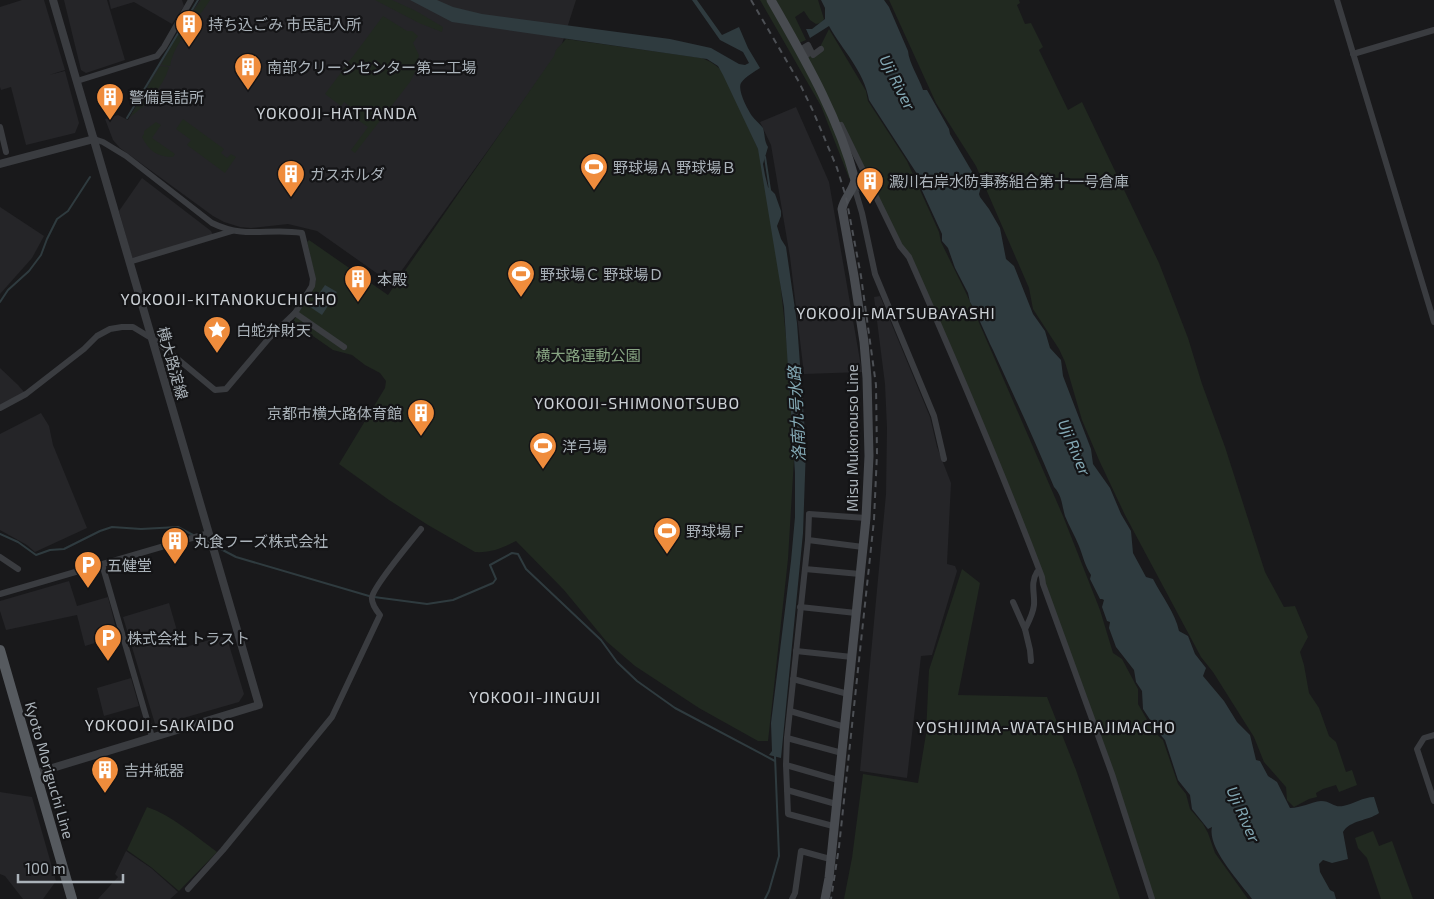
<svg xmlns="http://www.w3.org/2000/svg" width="1434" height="899" font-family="'Exo 2','Noto Sans JP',sans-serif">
	<rect width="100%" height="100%" fill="#19191b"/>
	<g fill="#252528">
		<path d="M22 0H44L65 70 49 75 65 71 79 123 75 133 26 145 11 87 1 90 0 87V7Z"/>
		<path d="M64 0H107L125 60 86 73 81 70Z"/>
		<path d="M109 0H182L184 6 172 24 134 2 111 9Z"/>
		<path d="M200 0H576L560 50 392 284 317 231 288 224 251 228 240 227 224 222 213 216 120 148 113 140 105 119 118 115 128 120 177 34Z"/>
		<path d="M796 107 829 182 862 372 804 374 790 257 771 145 760 122Z"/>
		<path d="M142 178 211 231 213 235 132 258 119 211Z"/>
		<path d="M0 207 44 236 32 258 0 294Z"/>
		<path d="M880 296 930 417 937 447 951 483 947 564 955 566 957 571 932 655 921 656 907 778 860 771 886 494 887 428 885 384 874 297Z"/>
		<path d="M0 368 18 385 24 392 0 406Z"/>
		<path d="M41 413 49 426 53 445 87 528 35 552 27 545 0 530V434Z"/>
		<path d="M69 581 77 606 108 597 118 636 85 646 77 615 6 630 0 611V601Z"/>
		<path d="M169 603 182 648 226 635 244 694 239 702 159 725 155 724 123 617Z"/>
		<path d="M131 678 139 706 104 716 97 688Z"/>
		<path d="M0 792 32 797 56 881 43 899H23L5 876 0 874Z"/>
		<path d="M126 851 151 868 178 892 170 899H98L118 877 115 874Z"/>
	</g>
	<g fill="#212920">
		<path d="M201 0H210C197 21 175 40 170 66L161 65 178 34Z"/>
		<path d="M375 0H392L416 11 443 27 442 32 419 23Z"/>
		<path d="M760 0H767L829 112 851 178H849L821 106Z"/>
		<path d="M776 0H818L824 19 821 23 816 24 810 20 804 11 795 17 806 40 799 43Z"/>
		<path d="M889 0H1019L1020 3 1017 5 1025 24 1031 23 1043 47 1039 50 1068 110 1082 102 1159 263 1188 338 1202 384 1225 447 1265 572 1284 607 1295 606 1308 637 1300 652 1304 665 1309 693 1319 708 1329 736 1336 742 1346 772 1352 770 1357 785 1339 792 1336 785 1323 789 1316 793 1317 797 1309 799 1294 807 1287 800 1286 787 1264 762 1254 737 1213 672 1201 657 1125 515 1099 460 1082 420 1065 362 1059 349 1033 309 1029 288 976 166 936 103Z"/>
		<path d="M383 16 407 31H412L418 36 413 43 419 55 415 72 410 82 355 153 351 150 368 127 355 118 358 112 344 102 341 106 325 94Z"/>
		<path d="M829 29 866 91 868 101 907 161 939 232 941 242 967 295 1063 516 1100 610 1113 653 1122 659 1138 689V704L1154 732 1163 740 1178 784 1186 794 1190 809 1203 824 1208 833 1215 853 1248 899H1152L1053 609 930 303 900 246 803 48 813 54 821 49V45Z"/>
		<path d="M566 39 702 58C714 63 721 68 727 79L759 151 777 251 788 356 794 459 788 559 768 741H758L699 708 635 666 606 641 564 590 516 541C502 548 491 553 475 552L428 525 389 500 339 464 385 388 386 381 380 373 365 365 352 355 333 350 293 322 316 281 307 242 309 240 388 295 554 56 556 50Z"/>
		<path d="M160 66 169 67C163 88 147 104 130 117Z"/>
		<path d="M183 119 224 149 221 153 227 158 231 154 236 157 225 173 187 145 191 140 176 129Z"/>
		<path d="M156 122 161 125 152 138 175 154 173 157C157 157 149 151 142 137L144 134V131Z"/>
		<path d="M962 569 980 583 958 695 1047 697 1076 770 1120 899H844L852 858 863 774 918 783 926 734 929 670Z"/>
		<path d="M147 807C173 816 195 836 217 852L179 891 151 867 127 850Z"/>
		<path d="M1373 831 1379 846 1392 841 1413 899H1381L1367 858 1358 848 1355 838Z"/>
	</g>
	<g fill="#2f3b3f">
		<path d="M410 0H437L453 7 482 14 670 39 711 48 739 64 745 65 749 63 743 52 720 40 692 0H697L722 35 739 27 748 48 760 68C754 72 746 76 741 83 737 90 748 110 752 116 755 120 760 124 763 128 765 134 764 141 768 147L763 164 765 175 768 187 775 194 781 211V216L777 226 781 239 786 247 797 323 806 447 803 533 781 758 769 755 772 751 771 723 791 561 795 517V473L784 307 758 149 723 75 718 66 707 59 452 22Z"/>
		<path d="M821 0H884L889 7 908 51C909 63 919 78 923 90H927L949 129 950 134 981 187 979 194 980 197 989 209 1000 228 1006 259 1014 266 1033 314 1045 331 1050 348 1061 360 1063 376 1091 449 1093 464 1110 488 1121 514 1131 531 1133 553 1146 577 1153 579C1162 597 1175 612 1179 631L1188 636 1195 654 1206 668 1203 676 1224 701 1237 722 1250 735 1256 760 1260 761 1268 776 1277 782 1290 808C1301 808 1311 802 1321 801 1331 801 1334 808 1343 806 1354 804 1363 797 1374 797L1379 813C1368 821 1350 820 1343 832L1348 859 1332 863 1323 860 1319 864 1320 872 1330 890 1334 892 1336 899H1252C1240 882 1207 848 1212 827L1208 829 1192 809 1190 795 1178 780 1165 740 1158 732 1143 709 1142 691 1136 682 1134 670 1116 647 1109 628 1110 622 1107 621 1102 607 1104 600 1102 599H1100L1090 579 1091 575C1085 566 1083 556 1079 546 1075 536 1069 526 1065 516 1062 506 1062 495 1054 487 1035 441 1014 396 993 350 985 334 979 317 970 302L968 293 955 268 948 248 942 241V234L919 184V177L869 100C864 71 843 51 829 26L810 38 806 29H812L825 19V8Z"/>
		<path d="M325 285 337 292 322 315 310 307Z"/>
	</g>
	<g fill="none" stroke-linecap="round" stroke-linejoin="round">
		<g stroke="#2f3b3f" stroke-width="2">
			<path d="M127 118 198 0"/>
			<path d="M765 157 770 190"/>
			<path d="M0 302 8 290 29 271 41 255 47 239 57 219 68 211 90 177"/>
			<path d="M0 534 18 542 36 555 50 550 64 549 100 531 112 527 141 529 178 527 193 535"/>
			<path d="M199 538 208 543"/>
			<path d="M215 546 236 557 369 596"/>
			<path d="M374 597 427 604 453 600 493 583 496 579 490 565 512 553 518 554 526 569 601 640 617 662 637 681 675 708 775 761"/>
			<path d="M765 899 769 891 779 856 775 756"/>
		</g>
		<g stroke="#3a3c40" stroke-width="6">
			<path d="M1337 0 1434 322"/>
			<path d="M1353 54 1434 30"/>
			<path d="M807 55 803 48 808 45 813 55 821 49"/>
			<path d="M77 81 157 56 164 47 191 0"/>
			<path d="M841 125 900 246 909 257C956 363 1001 469 1042 577L1043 584 1112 774 1152 899"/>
			<path d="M0 127 6 152"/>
			<path d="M94 139 103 142 126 156 212 223C247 240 267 227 302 233L313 279 312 286 295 313"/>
			<path d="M854 186 870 192 872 196"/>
			<path d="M854 186 862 213 875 274 934 416 944 459"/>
			<path d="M129 262 232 231"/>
			<path d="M0 408 26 394 84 349 97 336 110 329 122 327H133L156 341 215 390 226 389 270 337 295 313 344 347"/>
			<path d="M808 540 863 547"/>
			<path d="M0 557 18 569"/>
			<path d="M102 564 152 737"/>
			<path d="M805 569 860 574"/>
			<path d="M0 594 209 533"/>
			<path d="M1013 602 1025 629"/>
			<path d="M800 607 856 613"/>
			<path d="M796 651 852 657"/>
			<path d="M1031 661 1030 650 1025 629C1029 621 1033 614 1034 605 1035 594 1030 583 1037 572"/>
			<path d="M793 679 848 694"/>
			<path d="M790 711 845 727"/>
			<path d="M1434 735 1424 738 1417 749 1434 801"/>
			<path d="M787 738 842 753"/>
			<path d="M786 765 838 780"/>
			<path d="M787 790 836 804"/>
			<path d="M833 826 788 814 786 765 787 738 808 540 809 514 866 518"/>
			<path d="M188 889 223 850 332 717 380 615C376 610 371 603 372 597 374 586 412 540 421 529"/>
			<path d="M792 899 795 893 801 851 830 859"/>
		</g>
		<g stroke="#3a3c40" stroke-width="8">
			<path d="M0 164 94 139"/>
			<path d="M36 773 259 705 53 0"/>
		</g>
		<path stroke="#484b50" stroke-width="9" d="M771 0C804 58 838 115 855 180 853 191 844 198 842 209L854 276 864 342 867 378 869 456 866 518 829 878 825 899"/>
		<path stroke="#565a5f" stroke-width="10" d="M0 650 72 899"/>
		<path stroke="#4d5055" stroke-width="2" stroke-dasharray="6 5" stroke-linecap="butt" d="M751 0 799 82 813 111 837 168 846 197 861 276 876 385 877 454 874 520 839 847 831 899"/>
	</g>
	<defs>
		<symbol id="building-pin" viewBox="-11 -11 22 30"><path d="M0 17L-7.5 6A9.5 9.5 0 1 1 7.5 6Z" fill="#ef8c3c" stroke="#141416"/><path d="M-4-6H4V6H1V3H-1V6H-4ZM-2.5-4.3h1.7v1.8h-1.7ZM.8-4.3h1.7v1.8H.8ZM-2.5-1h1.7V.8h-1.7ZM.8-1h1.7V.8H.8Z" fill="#fff"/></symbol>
		<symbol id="stadium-pin" viewBox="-11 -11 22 30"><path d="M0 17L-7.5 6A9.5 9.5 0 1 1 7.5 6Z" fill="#ef8c3c" stroke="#141416"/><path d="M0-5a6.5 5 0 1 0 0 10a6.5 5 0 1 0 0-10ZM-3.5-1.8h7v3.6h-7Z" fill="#fff"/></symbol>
		<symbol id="sight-pin" viewBox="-11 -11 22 30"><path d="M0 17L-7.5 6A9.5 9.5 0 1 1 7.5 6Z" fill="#ef8c3c" stroke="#141416"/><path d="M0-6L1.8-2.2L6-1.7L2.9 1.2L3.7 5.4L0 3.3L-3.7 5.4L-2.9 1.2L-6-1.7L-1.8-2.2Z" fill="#fff"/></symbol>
		<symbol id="parking-pin" viewBox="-11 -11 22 30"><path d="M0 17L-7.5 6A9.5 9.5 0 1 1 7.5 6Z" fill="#ef8c3c" stroke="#141416"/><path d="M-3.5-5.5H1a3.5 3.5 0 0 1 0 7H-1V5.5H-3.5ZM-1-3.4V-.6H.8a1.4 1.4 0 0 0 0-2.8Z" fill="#fff"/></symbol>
	</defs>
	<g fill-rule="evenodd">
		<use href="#building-pin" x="173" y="8" width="32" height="43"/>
		<use href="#building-pin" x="232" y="51" width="32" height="43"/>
		<use href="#building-pin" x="94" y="81" width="32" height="43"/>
		<use href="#stadium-pin" x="578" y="151" width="32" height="43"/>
		<use href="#building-pin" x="275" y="158" width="32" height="43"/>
		<use href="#building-pin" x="854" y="165" width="32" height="43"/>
		<use href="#stadium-pin" x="505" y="258" width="32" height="43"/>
		<use href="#building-pin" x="342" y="263" width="32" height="43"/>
		<use href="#sight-pin" x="201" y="314" width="32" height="43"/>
		<use href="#building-pin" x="405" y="397" width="32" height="43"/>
		<use href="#stadium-pin" x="527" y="430" width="32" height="43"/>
		<use href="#stadium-pin" x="651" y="515" width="32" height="43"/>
		<use href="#building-pin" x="159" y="525" width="32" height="43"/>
		<use href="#parking-pin" x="72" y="549" width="32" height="43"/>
		<use href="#parking-pin" x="92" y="622" width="32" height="43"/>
		<use href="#building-pin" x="89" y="754" width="32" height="43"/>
	</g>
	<g text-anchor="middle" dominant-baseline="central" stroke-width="4.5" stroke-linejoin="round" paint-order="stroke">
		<g font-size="15" fill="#abb3ba" stroke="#141416" text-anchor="start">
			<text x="208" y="24">持ち込ごみ 市民記入所</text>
			<text x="267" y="67">南部クリーンセンター第二工場</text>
			<text x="129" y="97">警備員詰所</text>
			<text x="613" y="167">野球場Ａ 野球場Ｂ</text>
			<text x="310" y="174">ガスホルダ</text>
			<text x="889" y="181">澱川右岸水防事務組合第十一号倉庫</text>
			<text x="540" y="274">野球場Ｃ 野球場Ｄ</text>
			<text x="377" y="279">本殿</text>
			<text x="236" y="330">白蛇弁財天</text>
			<text x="402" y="413" text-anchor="end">京都市横大路体育館</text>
			<text x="562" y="446">洋弓場</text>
			<text x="686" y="531">野球場Ｆ</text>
			<text x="194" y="541">丸食フーズ株式会社</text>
			<text x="107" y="565">五健堂</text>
			<text x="127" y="638">株式会社 トラスト</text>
			<text x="124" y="770">吉井紙器</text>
		</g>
		<g font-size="15" fill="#88a583" stroke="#141416">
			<text x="588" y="355">横大路運動公園</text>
		</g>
		<g font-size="15" fill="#abb3ba" stroke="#141416">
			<text transform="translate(173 363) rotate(74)">横大路淀線</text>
			<text transform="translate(852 438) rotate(-90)">Misu Mukonouso Line</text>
			<text transform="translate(50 770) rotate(74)">Kyoto Moriguchi Line</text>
		</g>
		<g font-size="16" font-style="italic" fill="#83a8b4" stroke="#141416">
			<text transform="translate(898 82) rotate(63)">Uji River</text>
			<text transform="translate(796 414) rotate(-93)">洛南九号水路</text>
			<text transform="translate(1075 447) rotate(67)">Uji River</text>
			<text transform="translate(1244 814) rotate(66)">Uji River</text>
		</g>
		<g font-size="16" letter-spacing="1" fill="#ccd1d6" stroke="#141416">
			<text x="337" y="112">YOKOOJI-HATTANDA</text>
			<text x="229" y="298">YOKOOJI-KITANOKUCHICHO</text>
			<text x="896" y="312">YOKOOJI-MATSUBAYASHI</text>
			<text x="637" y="402">YOKOOJI-SHIMONOTSUBO</text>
			<text x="535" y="696">YOKOOJI-JINGUJI</text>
			<text x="160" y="724">YOKOOJI-SAIKAIDO</text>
			<text x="1046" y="726">YOSHIJIMA-WATASHIBAJIMACHO</text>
		</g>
	</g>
	<path d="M18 874v8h105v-8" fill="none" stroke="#abb3ba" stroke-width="2.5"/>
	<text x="25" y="874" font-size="15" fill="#abb3ba" stroke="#141416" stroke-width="4" paint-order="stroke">100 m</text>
</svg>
